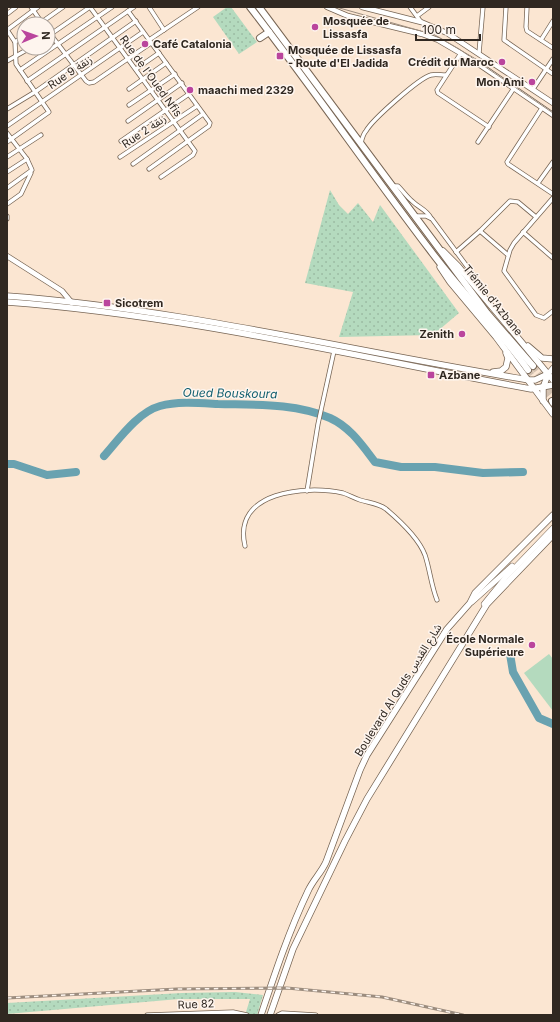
<svg xmlns="http://www.w3.org/2000/svg" width="560" height="1022" font-family="Inter,'Noto Sans Arabic',sans-serif">
	<defs>
		<pattern id="grass-dots" width="8" height="8" patternUnits="userSpaceOnUse"><rect width="8" height="8" fill="#b4dabe"/><path d="M2 2h.1M6 6h.1" fill="none" stroke="#9bbba3" stroke-width="1.8" stroke-linecap="round"/></pattern>
	</defs>
	<rect width="100%" height="100%" fill="#fbe6d2"/>
	<g fill="url(#grass-dots)">
		<path d="M227 7H231L257 42 239 54 213 17Z"/>
		<path d="M330 190 339 205 348 214 358 203 373 222 380 205 459 313 433 335 339 337 353 292 305 283Z"/>
		<path d="M235 992 263 995 257 1015H251L246 1012 250 999H179L7 1014V1003L182 993Z"/>
	</g>
	<path fill="#b4dabe" d="M549 654 553 659V711L524 673Z"/>
	<g fill="none" stroke-linecap="round" stroke-linejoin="round">
		<g stroke="#69a2b0" stroke-width="8">
			<path d="M104 456C119 439 138 412 160 406 178 401 200 403 218 404 256 405 294 403 330 418 350 427 362 445 375 462L401 467H435L483 473 523 472"/>
			<path d="M7 464H14L47 475 76 472"/>
			<path d="M510 654 513 672 539 718 553 724"/>
		</g>
		<g stroke="#d2c0af" stroke-width="6" stroke-dasharray="6 3" stroke-linecap="butt">
			<path d="M533 366 553 393"/>
			<path d="M528 370 552 401"/>
		</g>
		<defs>
			<g id="minor">
				<path d="M31 7 42 23"/>
				<path d="M90 7 195 151 193 155 161 177"/>
				<path d="M149 7 164 30"/>
				<path d="M410 7 421 22"/>
				<path d="M506 7 504 40 553 74"/>
				<path d="M527 7 526 27 527 31 553 48"/>
				<path d="M128 11 210 123 209 126 149 169"/>
				<path d="M7 14 16 7"/>
				<path d="M417 16 429 7"/>
				<path d="M39 24 63 7"/>
				<path d="M7 30 15 42 16 64 49 112 7 142"/>
				<path d="M7 30 38 7"/>
				<path d="M48 31 86 81 89 83 94 82 151 43"/>
				<path d="M48 36 90 7"/>
				<path d="M149 40 198 7"/>
				<path d="M541 40 553 21"/>
				<path d="M15 42 24 36"/>
				<path d="M461 53 437 90 438 93 489 127"/>
				<path d="M479 53 483 7"/>
				<path d="M7 61 30 48"/>
				<path d="M136 69 159 53"/>
				<path d="M20 70 112 7"/>
				<path d="M27 81 134 7"/>
				<path d="M129 89 166 63"/>
				<path d="M533 89 553 59"/>
				<path d="M129 105 175 74"/>
				<path d="M542 108 507 162 508 164 553 194"/>
				<path d="M7 109 35 92 136 21"/>
				<path d="M128 121 182 83"/>
				<path d="M7 126 143 32"/>
				<path d="M7 133 27 159 32 170 7 188"/>
				<path d="M121 141 189 94"/>
				<path d="M478 142 514 88"/>
				<path d="M361 143C362 139 363 134 366 131 372 120 419 78 431 75 435 74 441 75 446 75"/>
				<path d="M7 157 41 135"/>
				<path d="M120 157 197 106"/>
				<path d="M133 164 203 114"/>
				<path d="M7 172 27 159"/>
				<path d="M538 183 553 162"/>
				<path d="M393 186H398C403 191 407 197 412 201 419 208 426 209 431 218"/>
				<path d="M553 198 514 243 510 250 504 271 536 315 544 318 553 311"/>
				<path d="M7 204 21 194 31 173"/>
				<path d="M7 216V219"/>
				<path d="M416 216H426L432 219 483 288 482 294"/>
				<path d="M480 231 508 255"/>
				<path d="M523 232 553 258"/>
				<path d="M456 252 480 231 510 201 518 202 536 217"/>
				<path d="M307 491 318 424 334 351"/>
				<path d="M245 546C232 491 306 485 343 493 349 495 354 498 360 500 369 503 378 503 386 509 399 520 419 539 425 555 430 570 431 585 437 600"/>
				<path d="M147 1015 233 1012 247 1015"/>
				<path d="M278 1015 282 1013 316 1015"/>
			</g>
			<g id="tertiary">
				<path d="M327 7 348 16 422 34 438 40 474 61 553 115"/>
				<path d="M362 7 421 22 447 33 553 103"/>
				<path d="M7 256 62 291 72 303"/>
			</g>
			<g id="secondary">
				<path d="M548 374 553 368"/>
				<path d="M472 602 512 566"/>
				<path d="M484 604 506 577 553 528"/>
			</g>
			<g id="primary">
				<path d="M443 251 458 266 553 380"/>
				<path d="M440 267 450 282 496 337 553 414"/>
				<path d="M7 296C183 309 355 352 529 380H535L548 374"/>
				<path d="M7 302C184 315 357 357 531 389L553 385"/>
				<path d="M528 346 542 358 553 359"/>
				<path d="M493 372 501 371 506 367 508 358 506 353"/>
				<path d="M543 401V388L548 374"/>
				<path d="M261 1015C275 973 289 931 308 891 313 880 321 873 326 862L360 770 367 755 447 629 470 603 475 593 553 515"/>
				<path d="M270 1015 293 949 345 841 367 799 487 604 553 535"/>
			</g>
			<g id="trunk">
				<path d="M250 7C312 87 369 170 430 250 461 292 498 328 528 370"/>
				<path d="M259 7 487 313 533 366"/>
				<path d="M260 38 269 32"/>
				<path d="M552 401 553 403"/>
			</g>
		</defs>
		<use href="#minor" stroke="#776554" stroke-width="5"/>
		<use href="#tertiary" stroke="#776554" stroke-width="6"/>
		<use href="#secondary" stroke="#776554" stroke-width="6"/>
		<use href="#primary" stroke="#776554" stroke-width="7"/>
		<use href="#trunk" stroke="#776554" stroke-width="8"/>
		<use href="#minor" stroke="#fff" stroke-width="3.5"/>
		<use href="#tertiary" stroke="#fff" stroke-width="4.5"/>
		<use href="#secondary" stroke="#fff" stroke-width="5"/>
		<use href="#primary" stroke="#fff" stroke-width="5.5"/>
		<use href="#trunk" stroke="#fff" stroke-width="6"/>
		<path stroke="#9b8c7e" stroke-width="1" d="M336 7 435 35 459 49 553 113"/>
		<defs>
			<path id="rail" d="M7 998 177 989 287 988 382 997 463 1015"/>
		</defs>
		<use href="#rail" stroke="#9b8c7e" stroke-width="3"/>
		<use href="#rail" stroke="#fef5ee" stroke-width="1.5" stroke-dasharray="4.5" stroke-linecap="butt"/>
	</g>
	<g fill="#ba459d" stroke="#fef5ee" stroke-width="1.5">
		<circle cx="315" cy="27" r="4"/>
		<circle cx="145" cy="44" r="4"/>
		<rect x="276" y="52" width="8" height="8" rx="2"/>
		<circle cx="502" cy="62" r="4"/>
		<circle cx="532" cy="82" r="4"/>
		<circle cx="190" cy="90" r="4"/>
		<rect x="103" y="299" width="8" height="8" rx="2"/>
		<circle cx="462" cy="334" r="4"/>
		<rect x="427" y="371" width="8" height="8" rx="2"/>
		<circle cx="532" cy="645" r="4"/>
	</g>
	<g text-anchor="middle" dominant-baseline="central" stroke-width="3" stroke-linejoin="round" paint-order="stroke">
		<g font-size="11" font-weight="bold" fill="#302821" stroke="#fef5ee" text-anchor="start">
			<text x="323" y="21">Mosquée de<tspan x="323" dy="13">Lissasfa</tspan></text>
			<text x="153" y="44">Café Catalonia</text>
			<text x="288" y="50">Mosquée de Lissasfa<tspan x="288" dy="13">- Route d'El Jadida</tspan></text>
			<text x="494" y="62" text-anchor="end">Crédit du Maroc</text>
			<text x="524" y="82" text-anchor="end">Mon Ami</text>
			<text x="198" y="90">maachi med 2329</text>
			<text x="115" y="303">Sicotrem</text>
			<text x="454" y="334" text-anchor="end">Zenith</text>
			<text x="439" y="375">Azbane</text>
			<text x="524" y="639" text-anchor="end">École Normale<tspan x="524" dy="13">Supérieure</tspan></text>
		</g>
		<g font-size="11" fill="#302821" stroke="#fef5ee">
			<text transform="translate(70 72) rotate(-34)">Rue 9 زنقة</text>
			<text transform="translate(151 76) rotate(54)">Rue de l'Oued Nfis</text>
			<text transform="translate(144 131) rotate(-34)">Rue 2 زنقة</text>
			<text transform="translate(493 300) rotate(51)">Trémie d'Azbane</text>
			<text transform="translate(398 690) rotate(-58)">Boulevard Al Quds شارع القدس</text>
			<text transform="translate(196 1004) rotate(-2)">Rue 82</text>
		</g>
		<g font-size="12" font-style="italic" fill="#115f6f" stroke="#fef5ee">
			<text transform="translate(230 393) rotate(1)">Oued Bouskoura</text>
		</g>
	</g>
	<rect width="560" height="1022" fill="none" stroke="#302821" stroke-width="16"/>
	<g transform="translate(36 36) rotate(88)"><circle r="19" fill="#fef5ee" stroke="#aca39c"/>
	<path d="M0-3L7 15L0 10L-7 15Z" fill="#ba459d"/>
	<text y="-6" font-size="11" font-weight="bold" text-anchor="middle" fill="#302821">N</text>
	</g>
	<path d="M416 34v6h64v-6" fill="none" stroke="#302821" stroke-width="2"/>
	<text x="422" y="34" font-size="12" fill="#302821" stroke="#fef5ee" stroke-width="3" paint-order="stroke">100 m</text>
</svg>
